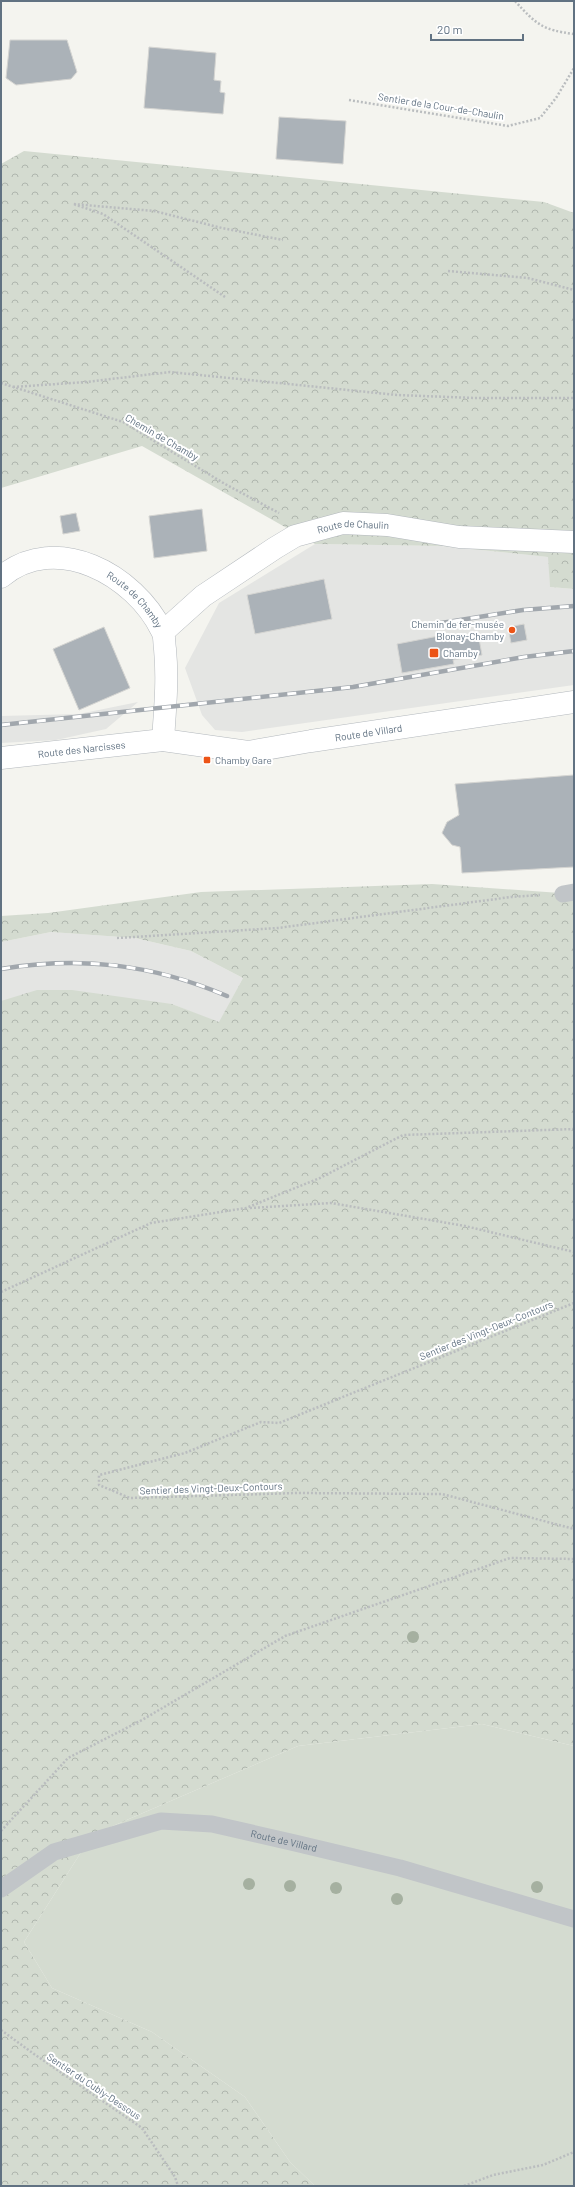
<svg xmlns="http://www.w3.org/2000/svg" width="575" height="2187" font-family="Barlow,sans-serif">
	<defs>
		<pattern id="forest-crowns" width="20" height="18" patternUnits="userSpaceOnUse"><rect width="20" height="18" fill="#d4dbd0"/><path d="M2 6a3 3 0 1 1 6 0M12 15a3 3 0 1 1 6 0" fill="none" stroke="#afb6ae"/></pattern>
	</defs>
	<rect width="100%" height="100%" fill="#f4f4ef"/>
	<g fill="#e4e5e3">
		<path d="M315 544 442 546 549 557 550 587 574 589V685L242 732 215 730 202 715 185 668 219 603Z"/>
		<path d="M138 702 106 729 56 740 1 743V716L79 714Z"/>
		<path d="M51 932 135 938 191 951 243 978 219 1023 172 1004 1 1001V942Z"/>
	</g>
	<path fill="#d4dbd0" d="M482 1724 574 1746V2186H315L290 2162 245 2097 152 2032 52 1988 24 1942 92 1835 298 1746Z"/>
	<g fill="url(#forest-crowns)">
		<path d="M24 151 544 202 574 213V589L550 587 548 557 442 546 315 544 142 446 1 488V164Z"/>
		<path d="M432 884 574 894V1746L482 1724 298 1746 92 1835 24 1942 52 1988 152 2032 245 2097 290 2162 315 2186H1V1001L37 990H72L172 1004 219 1022 243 978 191 951 135 938 51 932 1 942V916L48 913 201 892Z"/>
	</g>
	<g fill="#abb2b8" stroke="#d5d5d2">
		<path d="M10 40H67L77 72 71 79 16 85 6 78Z"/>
		<path d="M149 47 216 53 214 80 221 81 220 92 225 93 223 114 144 108Z"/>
		<path d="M279 117 346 121 343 164 276 159Z"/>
		<path d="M202 509 207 551 154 558 149 516Z"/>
		<path d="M76 513 80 531 63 534 60 516Z"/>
		<path d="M324 579 332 619 255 634 247 595Z"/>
		<path d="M524 624 527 640 511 643 508 627Z"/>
		<path d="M104 627 130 688 79 710 53 649Z"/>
		<path d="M478 633 482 655 453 660 454 664 402 673 397 644 449 634V638Z"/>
		<path d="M574 775V867L462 873 460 847 452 845 442 833 447 822 459 815 455 784Z"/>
	</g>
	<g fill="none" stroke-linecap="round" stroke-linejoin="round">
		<defs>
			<g id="secondary">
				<path id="s2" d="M1 577C56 531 135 575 162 631 165 636 164 644 165 649 168 680 165 710 163 740"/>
				<path id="s3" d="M163 632 203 596 275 548 295 536 343 523 387 525 459 537 574 542"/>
				<path id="s4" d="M1 758 163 740 248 752 311 741 574 702"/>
			</g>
		</defs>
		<use href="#secondary" stroke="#b3b8bd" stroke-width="23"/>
		<g stroke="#babdbf" stroke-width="2.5" stroke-dasharray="2 2" stroke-linecap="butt">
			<path d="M515 1C536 24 542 30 574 34"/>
			<path d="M349 100 508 126 540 118 556 98 574 68"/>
			<path d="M448 271 528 278 574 290"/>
			<path d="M225 297 103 214 73 204 154 211 222 228 283 240"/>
			<path d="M1 383 123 422 225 484 279 513"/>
			<path d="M13 387 86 382 170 372 397 395 475 398H574"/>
			<path d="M117 938 278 928 511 897 540 895"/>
			<path d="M250 1208 331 1203 465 1226 574 1252"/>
			<path d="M1 1292 151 1223 246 1208 320 1178 403 1135 574 1129"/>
			<path d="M574 1303 279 1423 261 1422 185 1453 99 1475V1485L130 1498 297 1493 442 1494 574 1529"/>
			<path d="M1 1831 68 1758 142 1720 285 1636 510 1558 574 1559"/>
			<path d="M1 2030 34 2054 142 2128 175 2177 178 2186"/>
			<path d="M464 2186 493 2175 543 2165 574 2152"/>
		</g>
		<g stroke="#c1c5c8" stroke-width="17">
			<path d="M563 894 574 892"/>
			<path id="s1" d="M1 1889 54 1852 161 1821 212 1824 295 1843 400 1868 574 1919"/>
		</g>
		<use href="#secondary" stroke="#fff" stroke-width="22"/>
		<defs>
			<g id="rail">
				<path d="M435 624 523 610 574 606"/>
				<path d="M1 725 353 687 524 657 574 651"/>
				<path d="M1 969C82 956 152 964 227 996"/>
			</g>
		</defs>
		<use href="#rail" stroke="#a1a7ad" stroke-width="4.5"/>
		<use href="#rail" stroke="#fff" stroke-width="3" stroke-dasharray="9" stroke-linecap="butt"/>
	</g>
	<g fill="#a5b0a0">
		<circle cx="413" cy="1637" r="6"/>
		<circle cx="249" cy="1884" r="6"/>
		<circle cx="290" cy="1886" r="6"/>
		<circle cx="537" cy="1887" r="6"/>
		<circle cx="336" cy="1888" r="6"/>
		<circle cx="397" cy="1899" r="6"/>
	</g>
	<g fill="#ec5417" stroke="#fff" stroke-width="1.5">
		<circle cx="512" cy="630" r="4"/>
		<rect x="429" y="648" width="10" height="10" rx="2"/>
		<rect x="203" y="756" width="8" height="8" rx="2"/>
	</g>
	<g text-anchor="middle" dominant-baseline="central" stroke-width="4" stroke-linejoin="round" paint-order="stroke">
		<g font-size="10" fill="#617282" stroke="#fff">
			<text transform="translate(441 106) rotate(9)">Sentier de la Cour-de-Chaulin</text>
			<text transform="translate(162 437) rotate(30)">Chemin de Chamby</text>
			<text stroke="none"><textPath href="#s3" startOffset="223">Route de Chaulin</textPath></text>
			<text stroke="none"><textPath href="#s2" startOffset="152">Route de Chamby</textPath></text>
			<text stroke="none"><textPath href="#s4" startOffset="371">Route de Villard</textPath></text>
			<text stroke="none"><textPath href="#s4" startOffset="81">Route des Narcisses</textPath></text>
			<text transform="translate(486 1330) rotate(-22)">Sentier des Vingt-Deux-Contours</text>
			<text transform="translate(211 1488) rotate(-2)">Sentier des Vingt-Deux-Contours</text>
			<text stroke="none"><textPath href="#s1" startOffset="301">Route de Villard</textPath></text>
			<text transform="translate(94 2086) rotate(34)">Sentier du Cubly-Dessous</text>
		</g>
		<g font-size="10" fill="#617282" stroke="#fff" text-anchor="start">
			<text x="504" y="624" text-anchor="end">Chemin de fer-musée<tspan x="504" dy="12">Blonay-Chamby</tspan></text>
			<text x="443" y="653">Chamby</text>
			<text x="215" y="760">Chamby Gare</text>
		</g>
	</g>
	<rect width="575" height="2187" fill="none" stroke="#617282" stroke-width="4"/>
	<path d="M431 34v6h92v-6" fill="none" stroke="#617282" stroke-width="2"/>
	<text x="437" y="34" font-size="12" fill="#617282" stroke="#ffffff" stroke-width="3" paint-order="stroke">20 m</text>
</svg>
